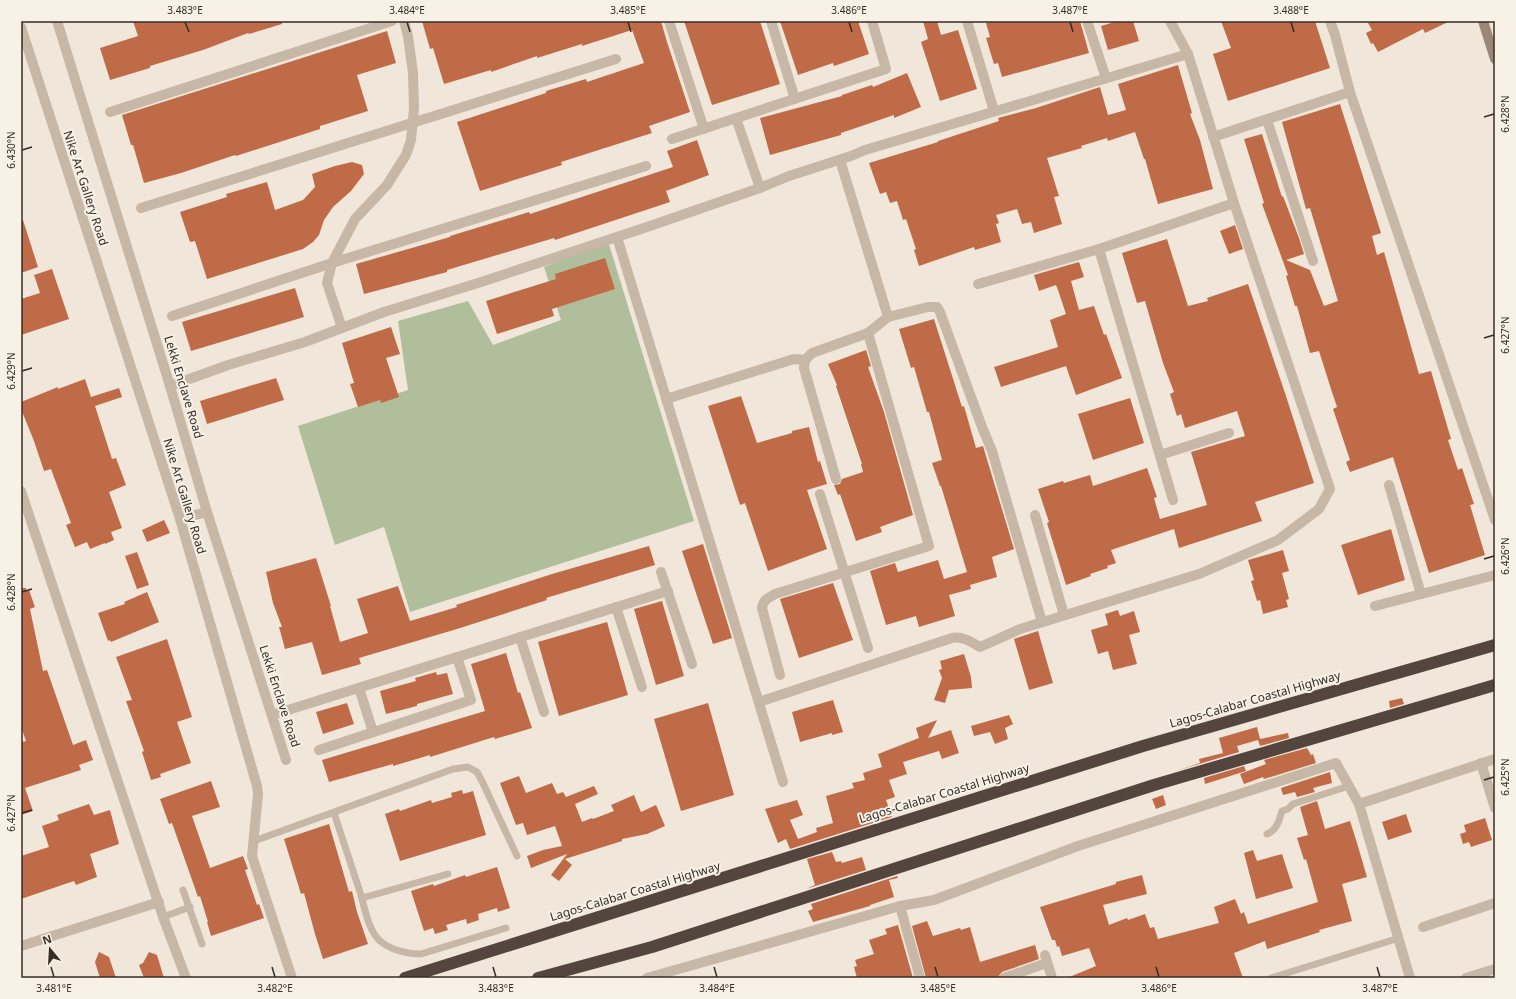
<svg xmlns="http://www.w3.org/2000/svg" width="1516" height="999" font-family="'Noto Sans',sans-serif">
	<rect width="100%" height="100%" fill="#f0e7da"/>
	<path fill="#b0be9b" d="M608 241 694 521 410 612 384 527 335 545 298 426 408 390 398 321 468 301 493 345 561 320 544 267Z"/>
	<g fill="#c06b48">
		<path d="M133 21H282V24L249 34 248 33 203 50 150 66V68L110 80 100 48 138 36Z"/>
		<path d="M422 21H661L667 42 690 112 649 126 652 133 561 162 562 165 480 191 457 122 546 93V91L586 79 587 82 644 63 632 30 582 46V44L537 58V56L491 72V70L444 84 433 48 430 49Z"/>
		<path d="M684 21H760L780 84 712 105Z"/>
		<path d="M780 21H858L869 54 834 66 833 63 798 75Z"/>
		<path d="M923 21H937L941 35 958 30 977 89 940 101 921 42 928 39Z"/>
		<path d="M994 21H1080L1089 53 1002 77 998 63 994 64 986 38 990 37 986 23Z"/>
		<path d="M1118 21H1133L1139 41 1108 50 1101 26Z"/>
		<path d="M1221 21H1315L1330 68 1228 101 1213 54 1231 48Z"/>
		<path d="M1367 21H1450L1425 33 1423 29 1378 52 1373 43 1371 44 1366 33 1372 30Z"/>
		<path d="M387 31 396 63 357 75 368 111 320 126V129L236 156 235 155 181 173 144 183 133 145H131L122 115Z"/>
		<path d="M1178 65 1192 113 1190 114 1200 140 1213 189 1158 204 1145 159H1144L1135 132 1108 141 1107 138 1081 146 1082 148 1047 158 1059 196 1054 197 1062 224 1034 233 1031 222 1022 224 1017 209 996 215 999 223 996 224 1001 242 975 250 974 247 919 266 914 250 916 249 906 219 903 220 897 201 890 203 886 192 880 194 869 163 938 142V141L999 121 998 118 1036 108 1100 87 1108 115 1126 110 1118 84Z"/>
		<path d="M907 73 921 107 894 118V115L841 133V135L770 155 760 118 842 96V95L872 85 873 87Z"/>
		<path d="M1340 104 1381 233 1372 236 1377 255 1384 252 1419 374 1431 371 1451 439 1448 440 1458 470 1462 468 1474 504 1470 505 1485 555 1429 573 1393 457 1350 472 1346 462 1350 460 1333 409 1337 407 1331 389 1319 351 1310 353 1297 306H1295L1286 276 1288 275 1262 204 1264 203 1244 139 1262 134 1282 197 1283 196 1299 238 1304 254 1286 260 1310 270 1324 306 1338 301 1310 208 1306 209 1282 122Z"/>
		<path d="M697 140 709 175 666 191 670 202 555 240 554 238 447 270V272L364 294 356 264 450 237V236L529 212 530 214 673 167 667 151Z"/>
		<path d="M352 162 362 165 364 174 351 191 333 207 324 220 319 235 313 242 303 249 207 279 195 241 190 242 180 212 227 197 226 194 267 182 275 210 303 200 315 187 312 174 335 166Z"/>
		<path d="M23 220 38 267 21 273V221Z"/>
		<path d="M1235 225 1243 249 1229 254 1220 231Z"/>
		<path d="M1167 239 1188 306 1208 301 1207 298 1248 284 1285 393 1314 483 1255 502 1262 521 1179 548 1174 529 1111 550 1116 563 1107 566 1108 568 1090 574 1091 576 1066 585 1047 523 1049 522 1038 489 1063 481 1064 483 1090 475 1093 486 1147 468 1157 497 1154 498 1160 519 1207 505 1191 452 1245 436 1237 411 1185 428 1181 414 1177 416 1170 394 1174 392 1163 363 1145 301 1137 303 1122 253Z"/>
		<path d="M605 258 615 289 552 309 554 316 497 334 486 301 556 279 555 274Z"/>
		<path d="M1079 262 1084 277 1071 281 1079 310 1094 306 1104 335 1106 334 1122 378 1076 395 1066 366 1001 387 994 367 1058 347 1050 320 1066 314 1058 290 1056 285 1039 291 1034 275Z"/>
		<path d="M52 269 69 319 21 335V299L40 293 34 275Z"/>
		<path d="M295 288 304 317 191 351 182 322Z"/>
		<path d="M934 319 962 407 964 406 976 448 983 446 1014 549 992 557 997 577 970 585 971 589 949 595 955 616 919 627 916 616 886 625 870 571 895 563 898 572 938 560 944 579 967 572 941 486H940L932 463 942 460 929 412H927L914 367 911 368 899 329Z"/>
		<path d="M391 327 400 354 386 358 399 397 381 403 380 400 358 407 350 384 354 383 342 343Z"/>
		<path d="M866 350 871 366 868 367 884 412 913 515 880 527 882 532 856 541 840 494 838 495 834 485 840 484 842 479 863 472 861 464H862L836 386 837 385 828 364Z"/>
		<path d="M276 378 284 400 207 424 200 401Z"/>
		<path d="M85 379 91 397 119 388 122 397 95 406 112 459 116 458 126 485 109 492 122 528 111 532 114 540 105 544V543L90 549 87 542 75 547 66 525 71 523 51 469 44 471 34 441 21 409V402L58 387V389Z"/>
		<path d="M741 396 757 443 792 433V431L809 427 818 462 820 461 827 484 807 490 827 549 768 571 745 503 740 505 708 406Z"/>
		<path d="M1130 398 1144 443 1093 460 1078 414Z"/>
		<path d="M164 520 170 533 147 542 142 530Z"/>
		<path d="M1391 529 1405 580 1358 595 1341 545Z"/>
		<path d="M703 544 732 638 713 644 682 551Z"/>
		<path d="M649 546 655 565 546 598 547 600 457 629 359 658 361 664 322 675 312 642 285 649 279 627H282L273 603 266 572 316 558 331 606H330L340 642 368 633 357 599 398 586 410 621 457 607 456 605 552 574Z"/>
		<path d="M1283 550 1289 571 1282 573 1289 599 1286 600 1288 607 1263 614 1260 600 1257 601 1251 581 1254 580 1248 560Z"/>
		<path d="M137 552 149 585 137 589 125 556Z"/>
		<path d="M833 583 853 640 799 658 780 599Z"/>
		<path d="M21 588H26V591L29 590 35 607 30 609 43 671 47 670 73 745 86 740 93 760 79 765 81 770 25 788 33 811 21 815V742L26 741 21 727Z"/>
		<path d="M147 592 159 622 111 642 110 640 108 641 98 613 125 604 124 602Z"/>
		<path d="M662 601 684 676 656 685 634 609Z"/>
		<path d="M1118 610 1120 616 1134 611 1140 632 1129 635 1137 664 1113 670 1108 651 1098 654 1091 630 1108 625 1105 614Z"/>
		<path d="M607 622 628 695 559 716 538 642Z"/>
		<path d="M1038 631 1053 683 1029 690 1014 639Z"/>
		<path d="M167 639 192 717 177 722 191 763 160 774 161 777 151 780 142 752 144 751 126 701 132 700 116 657Z"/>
		<path d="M506 653 518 693 520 692 532 728 495 739 494 737 430 757V755L393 766V764L329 782 322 760 485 711 471 664Z"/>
		<path d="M964 654 971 677 972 688 949 690 945 703 934 700 942 678 939 670 942 669 940 661Z"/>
		<path d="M436 672 437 675 447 673 453 694 417 704V706L386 714 380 691 416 681 415 678Z"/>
		<path d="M1402 698 1404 704 1390 708 1389 701Z"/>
		<path d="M833 700 843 732 832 735V733L800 742 792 712Z"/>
		<path d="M347 703 354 724 323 734 316 712Z"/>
		<path d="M708 703 734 795 681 811 654 719Z"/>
		<path d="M1009 715 1013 724 1005 728 1008 739 995 744 990 732 974 736 971 726Z"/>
		<path d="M937 720 928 738 951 730 959 753 942 759 939 751 903 762 907 774 889 780 895 797 886 800 892 817 790 849 786 839 778 843 765 809 797 800 803 815 790 820 798 839 817 832 816 828 833 823 826 796 854 788 852 783 865 780 863 773 882 767 878 754 919 738 916 728Z"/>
		<path d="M1257 727 1260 739 1288 733 1289 738 1260 746 1258 740 1237 746 1239 752 1176 771 1200 763 1199 759 1223 753 1219 738Z"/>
		<path d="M1307 748 1311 755 1313 754 1316 763 1264 779 1263 777 1244 784 1240 774 1266 764 1264 760Z"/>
		<path d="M1244 766 1246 771 1205 784 1204 778Z"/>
		<path d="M1330 772 1332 783 1313 788 1315 792 1297 797 1295 792 1283 795 1281 788Z"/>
		<path d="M519 776 526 793 552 783 557 794 563 792 566 797 594 786 598 794 575 804 582 822 592 818 593 819 614 811 611 805 634 795 641 812 656 805 665 826 647 834 622 839V841L565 859 572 865 559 881 551 875 567 854 531 868 527 856 543 850 562 846 555 826 527 835 523 823 516 825 500 783Z"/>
		<path d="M211 781 220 807 192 816 210 868 243 856 248 869 245 870 257 905 259 904 264 918 211 936 207 922H208L200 896 198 897 172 823 169 824 160 799Z"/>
		<path d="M462 790 463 794 473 791 486 835 400 861 385 814 399 809 400 811 431 800 432 803 452 797 451 793Z"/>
		<path d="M1163 795 1166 805 1156 809 1152 799Z"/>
		<path d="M1317 801 1325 829 1350 821 1357 843 1367 877 1342 884 1352 921 1319 930 1320 932 1267 949 1265 941 1234 953 1243 978H1067L1096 966 1089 948 1062 956 1059 946 1057 947 1055 940H1052L1040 907 1116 884V882L1142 875 1147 894 1103 905 1109 925 1127 918 1128 920 1145 914 1150 928 1154 927 1158 939 1219 923 1214 907 1235 899 1241 914 1244 912 1248 924 1318 902 1306 859 1304 860 1297 838 1308 835 1300 807Z"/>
		<path d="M89 804 94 815 110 810 119 844 90 854 97 877 76 885 74 881 21 899V856L49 847 42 826 59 820 57 815Z"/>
		<path d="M1406 814 1412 832 1388 840 1382 822Z"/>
		<path d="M1485 818 1492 840 1471 847 1469 842 1463 844 1460 834 1466 832 1464 825Z"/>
		<path d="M329 824 349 892 352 891 357 912 368 944 323 959 315 934 304 893 301 894 284 839Z"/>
		<path d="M1253 850 1257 861 1282 854 1293 888 1256 899 1244 853Z"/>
		<path d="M832 852 836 862 841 861 842 863 862 857 866 870 806 889 815 885 807 859Z"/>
		<path d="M497 867 510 908 498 912 497 908 478 914 479 920 467 924 466 919 446 925 448 930 435 934 433 928 424 931 411 891 433 884 434 886 465 875 466 877Z"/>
		<path d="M897 876 898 878 889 880 894 897 870 905V906L813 922 808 911 813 909 811 904Z"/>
		<path d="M927 921 933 936 960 928 961 930 970 927 980 962 1035 945 1039 959 1002 972 998 977 993 978H926L912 926Z"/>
		<path d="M898 925 913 978H857L854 967 857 966 855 960 874 954 869 940 887 934 885 929Z"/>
		<path d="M99 952 109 957 116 978H100L95 962Z"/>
		<path d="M149 952 157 955 164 978H144L139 965 143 963Z"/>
	</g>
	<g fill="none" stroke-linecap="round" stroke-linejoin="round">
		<g stroke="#c7b7a6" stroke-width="7">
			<path d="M334 813C343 840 352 867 361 895 365 909 368 929 379 940 390 950 407 954 421 954L506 928"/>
			<path d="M1267 834C1277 830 1279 821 1282 811L1288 809 1293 804 1349 786"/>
			<path d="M254 841 453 769 468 767 477 772 482 781 517 856"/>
			<path d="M183 890 202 944"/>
			<path d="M362 898 448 874"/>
			<path d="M163 917 190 907"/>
			<path d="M1271 978 1399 938"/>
		</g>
		<g stroke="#c7b7a6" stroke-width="10">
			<path d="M57 21 170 386 207 512 286 760"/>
			<path d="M669 21 704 129"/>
			<path d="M771 21 795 99"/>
			<path d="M967 21 994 111"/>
			<path d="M1087 21 1106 78"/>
			<path d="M1330 21 1335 35 1350 92 1495 520"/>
			<path d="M21 27 180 519 257 786 258 794 252 856 292 978"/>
			<path d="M110 112 392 21"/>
			<path d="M736 118 760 188"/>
			<path d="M1267 120 1313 261"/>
			<path d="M1213 137 1350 92"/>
			<path d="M672 139 886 69 872 21"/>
			<path d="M141 208 616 59"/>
			<path d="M617 237 783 782"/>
			<path d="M1099 249 1173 500"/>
			<path d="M978 284 1099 249 1234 203"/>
			<path d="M172 316 332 263 646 166"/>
			<path d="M888 317 928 307H937L940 312 982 427 992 451 1042 622"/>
			<path d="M342 328 327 283 332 263 355 219 387 185 406 155 411 140 414 108 413 73 408 36 404 21"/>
			<path d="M170 386 228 365 305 342 384 312 478 283 644 228 760 188 789 176 851 156 865 150 1188 54"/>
			<path d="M666 399 794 359 805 360"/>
			<path d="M1160 455 1229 433"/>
			<path d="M836 479 804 368 805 360 812 353 868 333"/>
			<path d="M1389 485 1421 594"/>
			<path d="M21 491 163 917 186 978"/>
			<path d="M820 494 868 648"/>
			<path d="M1035 515 1064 615"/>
			<path d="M180 519 207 512"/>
			<path d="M661 572 692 664"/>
			<path d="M1375 606 1495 575"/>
			<path d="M616 607 642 687"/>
			<path d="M520 637 544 712"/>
			<path d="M780 675 762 608C763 600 768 598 775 594L929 546 868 333 888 317 840 160"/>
			<path d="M359 688 373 732"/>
			<path d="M759 702 952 638C963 636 971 642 980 647L1020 629 1199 574 1278 540 1319 509 1330 489 1234 203 1188 54 1170 21"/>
			<path d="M272 715 668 591"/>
			<path d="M319 750 471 700 457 657"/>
			<path d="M1481 763 1495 808"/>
			<path d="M900 906 920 978"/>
			<path d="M1423 927 1495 903"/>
			<path d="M21 946 159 902"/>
			<path d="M1045 955 1052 978"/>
			<path d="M647 978 900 906 934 900 1078 846 1336 763 1359 804"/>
			<path d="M1004 978 1041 965"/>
			<path d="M1410 978 1359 804 1495 759"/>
			<path d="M1466 978 1495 969"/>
		</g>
		<path stroke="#9b8678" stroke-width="10" d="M1483 21 1495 59"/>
		<g stroke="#54463e" stroke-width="12">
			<path d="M405 978 1143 746 1495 645"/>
			<path d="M538 978 652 947 1154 785 1495 685"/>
		</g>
	</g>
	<path fill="none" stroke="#342c27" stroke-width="1.5" d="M185 22 189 32M407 22 410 32M628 22 631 32M849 22 852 32M1070 22 1073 32M1291 22 1294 32M1484 117 1494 114M22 150 32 147M1484 338 1494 335M22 371 32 368M1484 559 1494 556M22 592 32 589M1484 780 1494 777M22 813 32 810M51 967 54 977M272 967 275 977M493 967 496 977M714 967 717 977M935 967 938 977M1156 967 1159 977M1377 967 1380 977"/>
	<g text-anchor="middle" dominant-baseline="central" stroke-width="4" stroke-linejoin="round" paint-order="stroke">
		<g font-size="12" fill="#342c27" stroke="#f8f1e6">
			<text transform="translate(86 188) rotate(72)">Nike Art Gallery Road</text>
			<text transform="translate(184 387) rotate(73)">Lekki Enclave Road</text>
			<text transform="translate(185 496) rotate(73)">Nike Art Gallery Road</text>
			<text transform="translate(280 696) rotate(72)">Lekki Enclave Road</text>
			<text transform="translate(1255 699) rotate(-16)">Lagos-Calabar Coastal Highway</text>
			<text transform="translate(944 793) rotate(-17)">Lagos-Calabar Coastal Highway</text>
			<text transform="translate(635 891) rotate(-17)">Lagos-Calabar Coastal Highway</text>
		</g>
	</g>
	<rect width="1516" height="999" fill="none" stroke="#f8f1e6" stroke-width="44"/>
	<g transform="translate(50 949) rotate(342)" stroke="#f8f1e6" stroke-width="3" paint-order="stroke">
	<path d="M0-3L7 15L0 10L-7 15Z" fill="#342c27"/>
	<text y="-6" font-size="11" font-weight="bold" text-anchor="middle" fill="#342c27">N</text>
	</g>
	<rect x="22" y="22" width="1472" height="955" fill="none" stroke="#342c27" stroke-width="1.5"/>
	<g font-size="10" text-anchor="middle" fill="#342c27">
		<text x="185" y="14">3.483°E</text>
		<text x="407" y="14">3.484°E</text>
		<text x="628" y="14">3.485°E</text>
		<text x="849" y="14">3.486°E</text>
		<text x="1070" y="14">3.487°E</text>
		<text x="1291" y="14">3.488°E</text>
		<text transform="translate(1505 114) rotate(-90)" y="4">6.428°N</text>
		<text transform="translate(11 150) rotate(-90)" y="4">6.430°N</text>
		<text transform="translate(1505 335) rotate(-90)" y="4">6.427°N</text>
		<text transform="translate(11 371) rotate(-90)" y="4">6.429°N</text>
		<text transform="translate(1505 556) rotate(-90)" y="4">6.426°N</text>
		<text transform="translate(11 592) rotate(-90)" y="4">6.428°N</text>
		<text transform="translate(1505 777) rotate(-90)" y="4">6.425°N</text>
		<text transform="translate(11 813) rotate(-90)" y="4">6.427°N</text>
		<text x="54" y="992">3.481°E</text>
		<text x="275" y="992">3.482°E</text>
		<text x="496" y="992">3.483°E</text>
		<text x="717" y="992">3.484°E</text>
		<text x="938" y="992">3.485°E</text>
		<text x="1159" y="992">3.486°E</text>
		<text x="1380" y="992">3.487°E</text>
	</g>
</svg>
